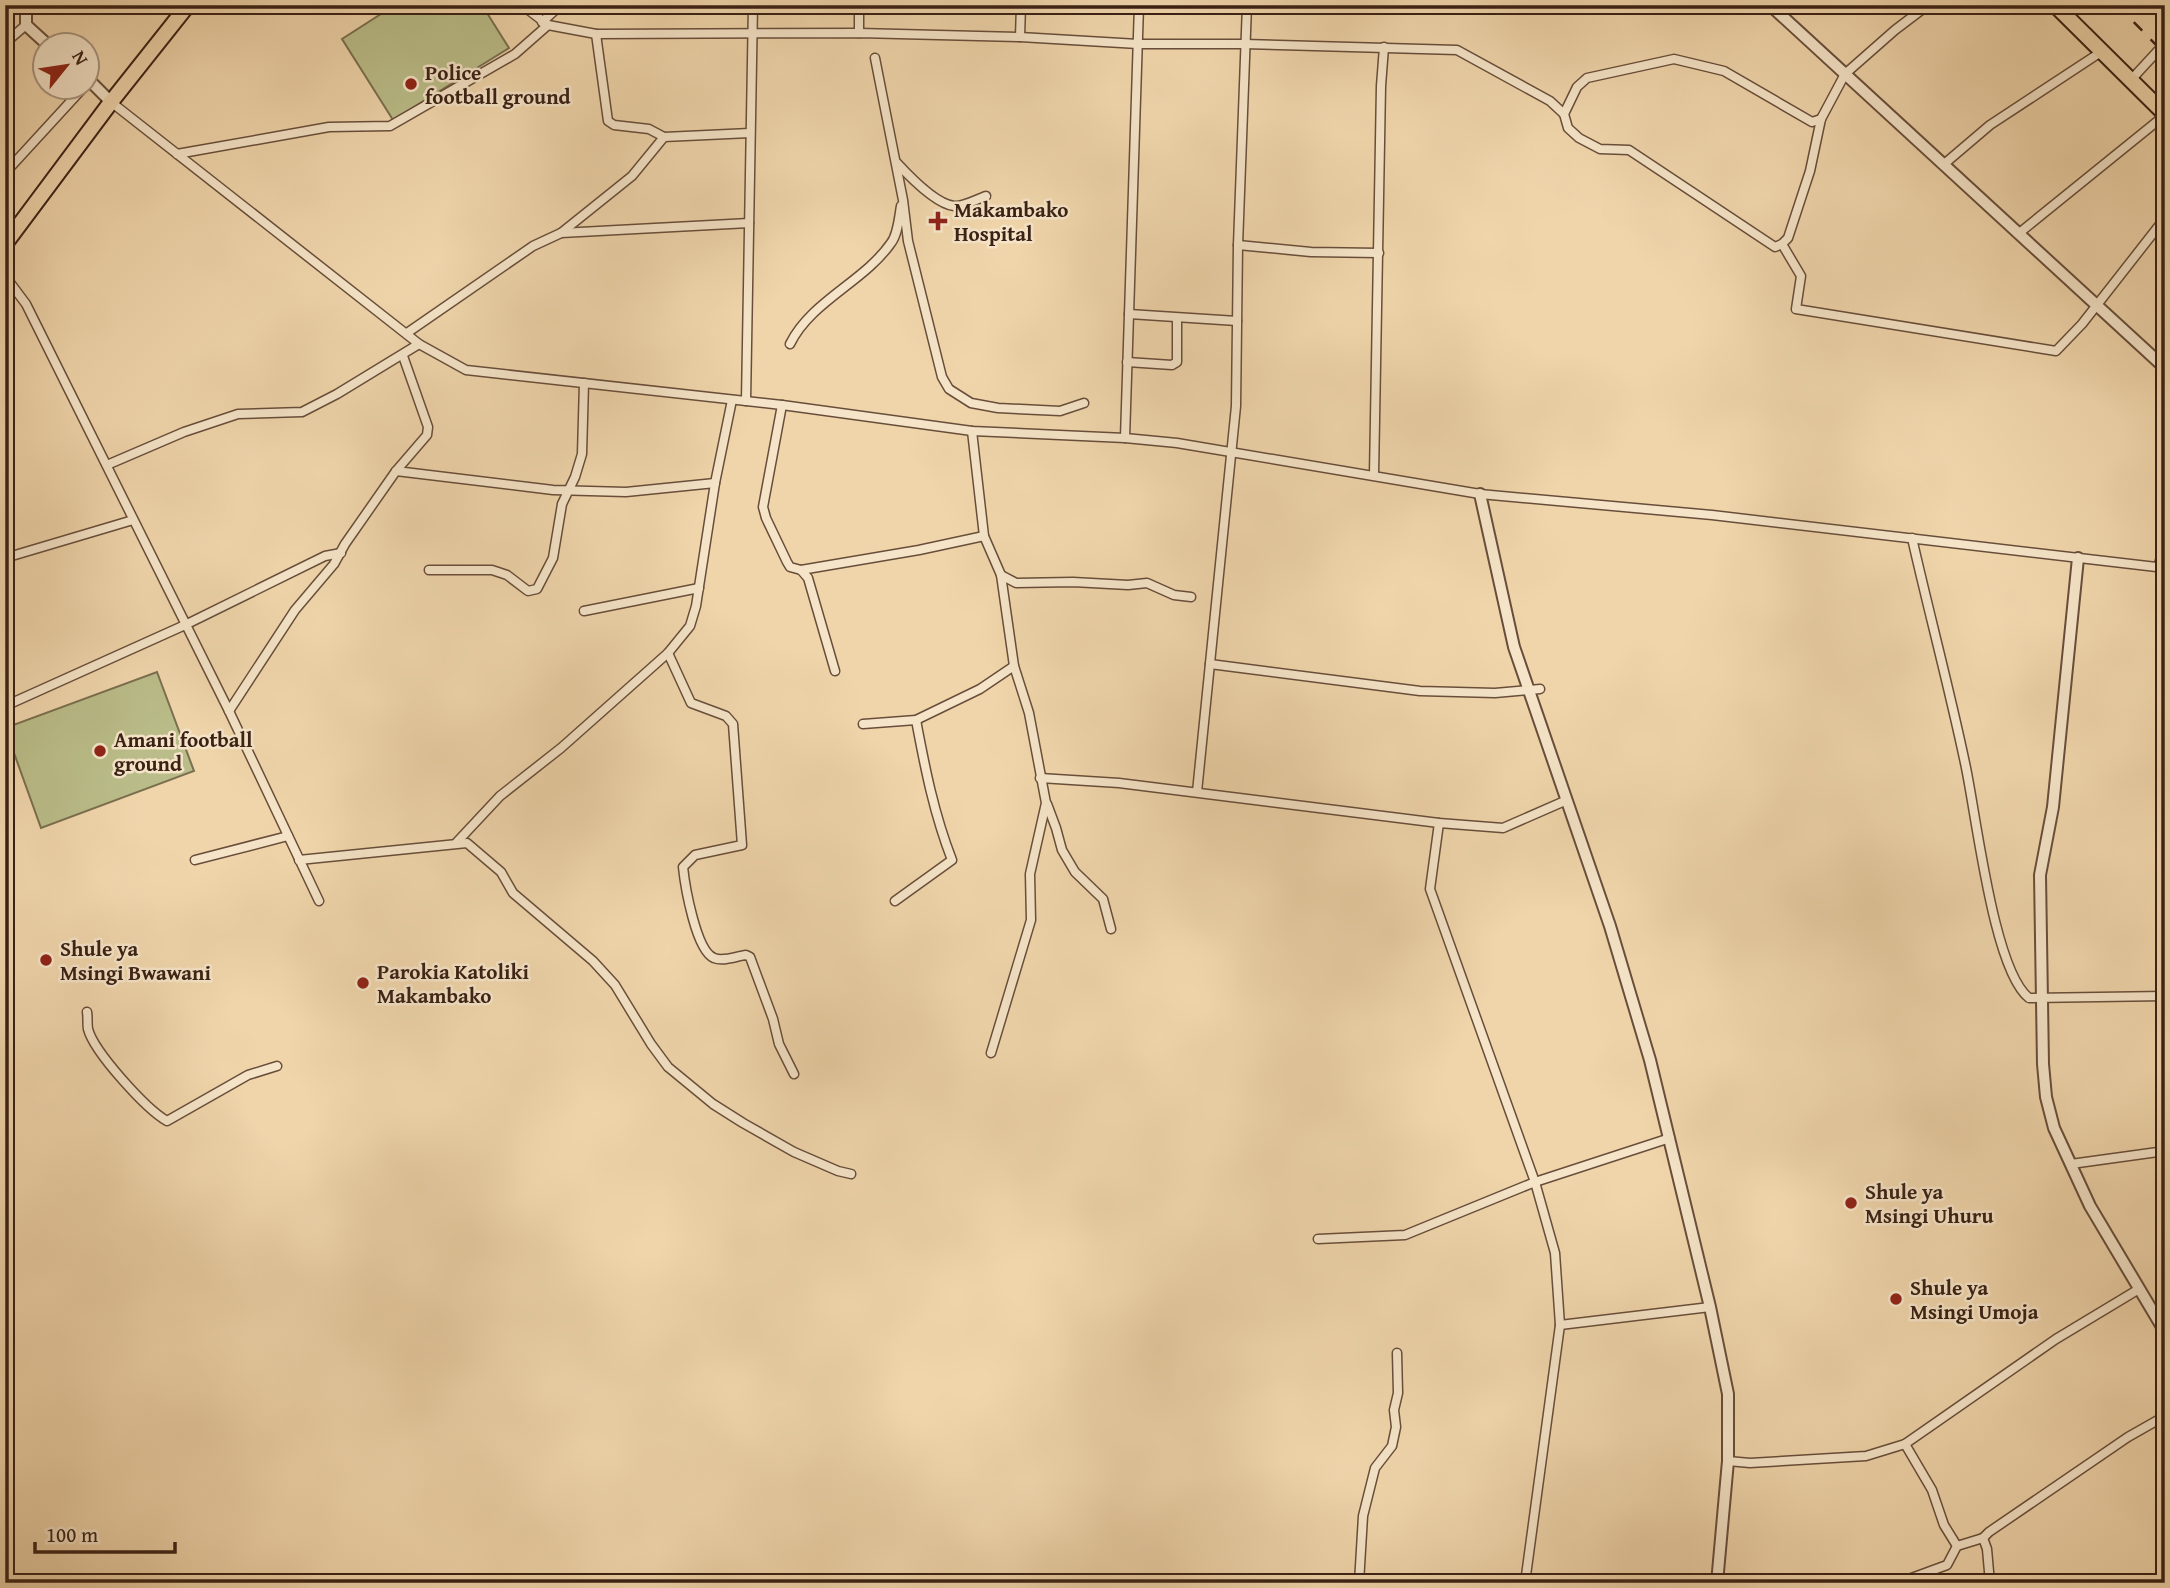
<svg xmlns="http://www.w3.org/2000/svg" width="2170" height="1588" font-family="'Gentium Book Plus',serif">
	<rect width="100%" height="100%" fill="#f0d5ab"/>
	<filter id="stains"><feTurbulence type="fractalNoise" baseFrequency=".00286" numOctaves="4"/><feColorMatrix values="0 0 0 0 .2 0 0 0 0 .09 0 0 0 0 .02 0 0 0 .5 -.17"/></filter>
	<radialGradient id="worn" r=".72"><stop offset=".6" stop-color="#630" stop-opacity="0"/><stop offset="1" stop-color="#630" stop-opacity=".3"/></radialGradient>
	<g fill="#babd89" stroke="#7a6f4f" stroke-width="2">
		<path d="M395 5H482L509 48 393 120 342 39Z"/>
		<path d="M157 672 194 771 41 828 5 728Z"/>
	</g>
	<g fill="none" stroke-linecap="round" stroke-linejoin="round">
		<defs>
			<g id="minor">
				<path d="M522 5 548 25 596 34 859 33 1020 37 1138 44H1244L1457 50 1550 101 1564 114 1568 128 1579 138 1600 149 1629 150 1775 247 1782 244 1788 238 1810 171 1821 119 1845 74 1895 30 1928 5"/>
				<path d="M859 5V33"/>
				<path d="M542 22 561 5"/>
				<path d="M596 34 608 121 614 125 649 129 664 137"/>
				<path d="M1020 37 1021 5"/>
				<path d="M5 43 26 25"/>
				<path d="M875 58 903 200 908 241 942 377 949 389 971 403 998 408 1060 411 1084 403"/>
				<path d="M2130 81 2165 43"/>
				<path d="M111 102 419 344 466 370 782 405 972 431 1125 438 1177 443 1480 494 1712 515 2165 568"/>
				<path d="M1564 114 1577 87 1587 78 1674 59 1724 71 1812 122 1821 119"/>
				<path d="M177 154 329 127 390 126 515 54 548 25"/>
				<path d="M897 163C909 176 936 204 954 206 963 207 977 199 986 196"/>
				<path d="M1943 165 1990 125 2101 52"/>
				<path d="M5 173 83 88"/>
				<path d="M561 233 632 176 664 137 750 133"/>
				<path d="M2018 234 2165 115"/>
				<path d="M1782 244 1801 276 1796 309 2056 351 2082 324 2165 218"/>
				<path d="M1238 245 1311 252 1379 253"/>
				<path d="M5 276 26 304 229 711 319 901"/>
				<path d="M1129 314 1237 321"/>
				<path d="M407 333 533 246 561 233 749 223"/>
				<path d="M790 344C811 301 864 282 891 243 898 234 899 217 901 206"/>
				<path d="M1127 362 1172 365 1177 362V318"/>
				<path d="M746 401 753 5"/>
				<path d="M782 405 763 507 766 518 787 562 790 567 801 570 808 578 835 671"/>
				<path d="M972 431 984 536 1001 575 1014 666 1029 713 1046 803 1030 874 1031 920 991 1053"/>
				<path d="M1125 438 1139 5"/>
				<path d="M107 465 184 432 238 414 302 412 337 394 419 344"/>
				<path d="M396 471 553 490 626 492 715 483"/>
				<path d="M1374 475 1381 86 1384 47"/>
				<path d="M1912 538C1929 613 1949 687 1965 763 1976 812 1993 970 2029 998L2165 996"/>
				<path d="M5 558 133 520"/>
				<path d="M2158 567 2165 545"/>
				<path d="M429 570H492L507 575 528 591 537 589 553 558 562 504 575 477 582 454 584 383"/>
				<path d="M801 570 919 550 984 536"/>
				<path d="M1001 575 1016 583 1073 582 1128 585 1147 583 1174 595 1191 597"/>
				<path d="M584 611 699 588"/>
				<path d="M668 653 691 703 726 716 733 724 742 845 695 855 683 867C685 886 696 951 714 958 723 962 737 956 746 955L750 957 773 1019 779 1044 794 1074"/>
				<path d="M1210 664 1420 691 1495 693 1540 689"/>
				<path d="M5 706 185 625 325 556 341 553"/>
				<path d="M229 711 295 610 334 564 345 544 396 471 427 435 428 427 403 356"/>
				<path d="M863 724 916 720 980 689 1014 666"/>
				<path d="M1040 778 1119 783 1439 823 1503 828 1567 800"/>
				<path d="M1197 792 1236 406 1238 245 1247 5"/>
				<path d="M1047 804 1056 828 1062 850 1075 872 1103 899 1111 929"/>
				<path d="M1439 823 1430 889 1535 1182 1555 1253 1560 1325 1525 1583"/>
				<path d="M457 842 500 796 561 748 668 653 690 626 696 606 715 483 732 400"/>
				<path d="M195 860 288 836"/>
				<path d="M299 860 467 843 501 872 513 893 593 961 615 985 651 1044 668 1067 713 1104 743 1123 794 1152 838 1171 851 1174"/>
				<path d="M895 901 952 860C934 814 925 768 916 720"/>
				<path d="M87 1012C88 1017 87 1023 88 1029 94 1052 146 1109 167 1121L248 1075 277 1066"/>
				<path d="M2071 1164 2165 1151"/>
				<path d="M1318 1239 1405 1235 1535 1182 1670 1138"/>
				<path d="M1560 1325 1710 1307"/>
				<path d="M1905 1444 1932 1490 1944 1525 1957 1546"/>
				<path d="M1728 1461 1750 1463 1866 1456 1905 1444 2056 1339 2139 1289"/>
				<path d="M1983 1538 1987 1549 1990 1583"/>
				<path d="M1359 1583 1363 1516 1375 1468 1392 1446 1396 1427 1394 1410 1398 1393 1397 1353"/>
				<path d="M1898 1583 1947 1565 1957 1546 1983 1538 1989 1532 2128 1437 2165 1416"/>
			</g>
			<g id="tertiary">
				<path d="M26 5V25L49 46"/>
				<path d="M1770 5 2165 368"/>
				<path d="M88 79 111 102"/>
				<path d="M1480 494 1514 647 1610 926 1650 1060 1710 1307 1728 1394V1461L1717 1583"/>
				<path d="M2078 558 2053 807 2040 875 2043 1064 2046 1097 2054 1128 2090 1206 2165 1332"/>
			</g>
			<g id="trunk">
				<path d="M2055 5 2165 114"/>
				<path d="M5 244 111 102 188 5"/>
			</g>
		</defs>
		<use href="#minor" stroke="#684e3a" stroke-width="11"/>
		<use href="#tertiary" stroke="#684e3a" stroke-width="14"/>
		<use href="#trunk" stroke="#3a2115" stroke-width="18"/>
		<use href="#minor" stroke="#f5e4c8" stroke-width="8"/>
		<use href="#tertiary" stroke="#f5e4c8" stroke-width="10"/>
		<use href="#trunk" stroke="#f0d5ab" stroke-width="14"/>
		<path stroke="#3a2115" stroke-width="2.5" stroke-dasharray="12 12" stroke-linecap="butt" d="M2117 5 2165 54"/>
	</g>
	<g fill="#8f2418" stroke="#f5e4c8" stroke-width="2.5">
		<circle cx="411" cy="84" r="7"/>
		<path d="M934.5 210.5h7v7h7v7h-7v7h-7v-7h-7v-7h7z"/>
		<circle cx="100" cy="751" r="7"/>
		<circle cx="46" cy="960" r="7"/>
		<circle cx="363" cy="983" r="7"/>
		<circle cx="1851" cy="1203" r="7"/>
		<circle cx="1896" cy="1299" r="7"/>
	</g>
	<g text-anchor="middle" dominant-baseline="central" stroke-width="5" stroke-linejoin="round" paint-order="stroke">
		<g font-size="21" font-weight="bold" fill="#3a2115" stroke="#f5e4c8" text-anchor="start">
			<text x="425" y="72">Police<tspan x="425" dy="24">football ground</tspan></text>
			<text x="954" y="209">Makambako<tspan x="954" dy="24">Hospital</tspan></text>
			<text x="114" y="739">Amani football<tspan x="114" dy="24">ground</tspan></text>
			<text x="60" y="948">Shule ya<tspan x="60" dy="24">Msingi Bwawani</tspan></text>
			<text x="377" y="971">Parokia Katoliki<tspan x="377" dy="24">Makambako</tspan></text>
			<text x="1865" y="1191">Shule ya<tspan x="1865" dy="24">Msingi Uhuru</tspan></text>
			<text x="1910" y="1287">Shule ya<tspan x="1910" dy="24">Msingi Umoja</tspan></text>
		</g>
	</g>
	<rect width="2170" height="1588" fill="none" stroke="#f0d5ab" stroke-width="28"/>
	<rect x="7" y="7" width="2156" height="1574" fill="none" stroke="#3a2115" stroke-width="3.5"/>
	<rect x="14" y="14" width="2142" height="1560" fill="none" stroke="#3a2115" stroke-width="2"/>
	<g transform="translate(66 66) rotate(60)"><circle r="33" fill="#f5e4c8" stroke="#aa9680" stroke-width="2"/>
	<path d="M0-5L12 26L0 18L-12 26Z" fill="#8f2418"/>
	<text y="-10" font-size="19" font-weight="bold" text-anchor="middle" fill="#3a2115">N</text>
	</g>
	<path d="M35 1542v10h140v-10" fill="none" stroke="#3a2115" stroke-width="3.5"/>
	<text x="46" y="1542" font-size="21" fill="#3a2115" stroke="#f5e4c8" stroke-width="5" paint-order="stroke">100 m</text>
	<rect width="100%" height="100%" filter="url(#stains)"/>
	<rect width="100%" height="100%" fill="url(#worn)"/>
</svg>
